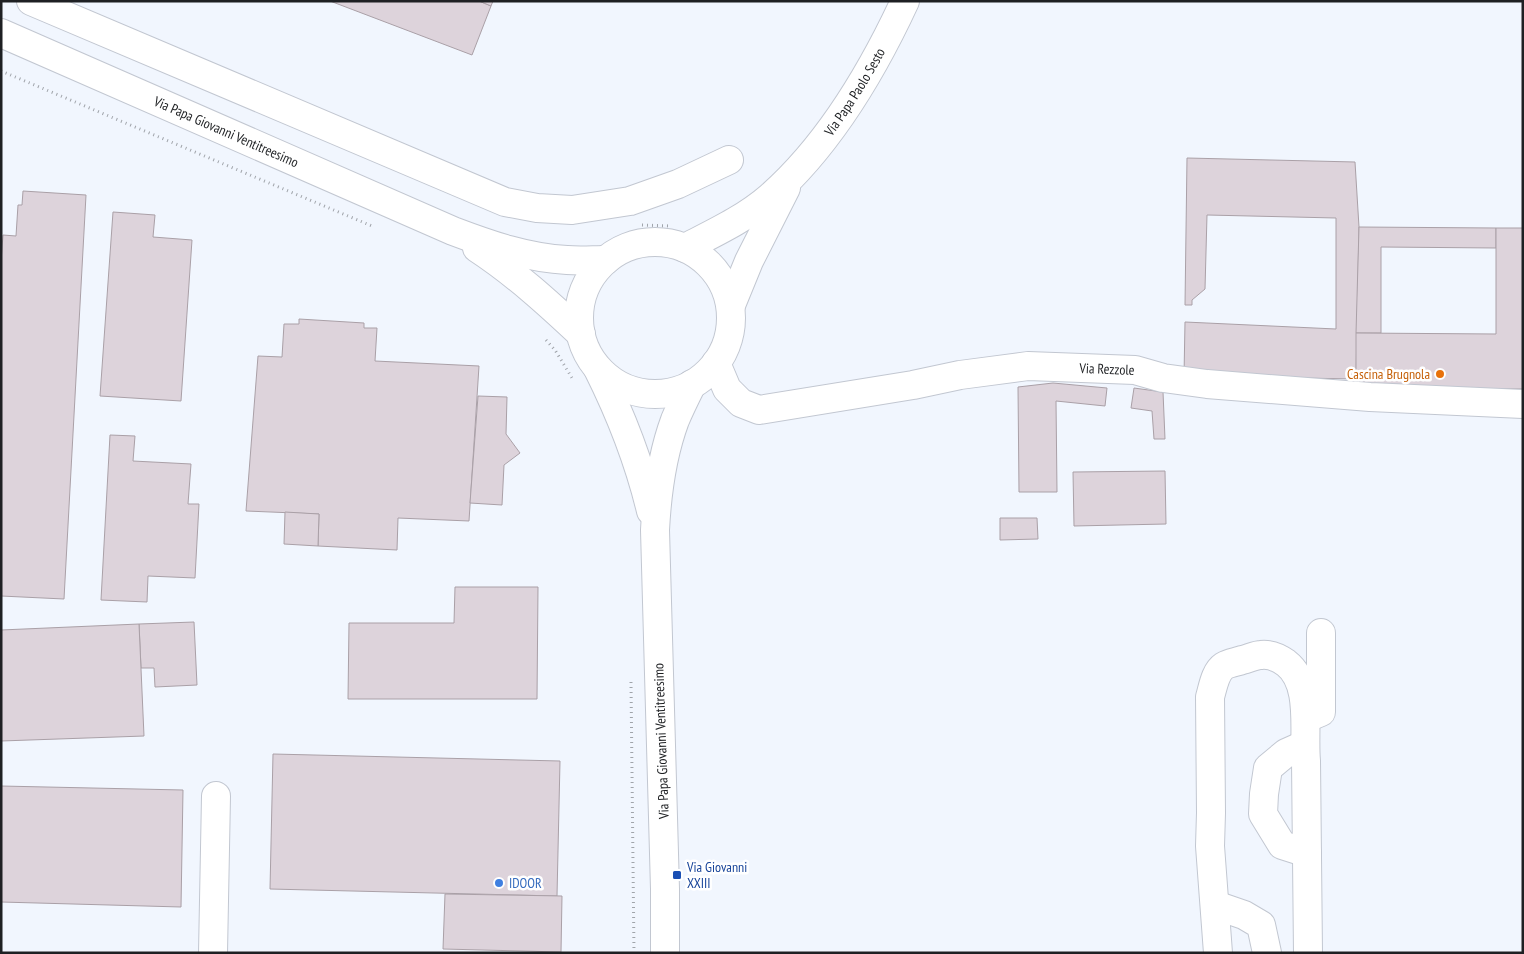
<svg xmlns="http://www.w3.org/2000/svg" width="1524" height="954" font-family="'PT Sans Narrow',sans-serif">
	<rect width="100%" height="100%" fill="#f1f6fe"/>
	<g fill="#ddd3db" stroke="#aaa0a7">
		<path d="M330 1H479L491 6 472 55Z"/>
		<path d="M479 1H493L491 6Z"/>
		<path d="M1187 158 1355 162 1359 227 1356 379 1184 376 1185 322 1336 329V218L1207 215 1205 289 1192 300V305H1185Z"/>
		<path d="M23 191 86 195 64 599 1 596V262L3 235 16 236 18 205H22Z"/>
		<path d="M113 212 155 215 153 237 192 240 181 401 100 396Z"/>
		<path d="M1359 227 1496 228V248L1381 247V333H1356Z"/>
		<path d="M1496 228H1523V389H1356V333L1496 334Z"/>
		<path d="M299 319 364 323V328H377L375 361 479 366 469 521 398 518 397 550 318 546 319 514 246 511 258 356 282 357 284 324H299Z"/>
		<path d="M1053 383 1107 388 1105 406 1056 401 1057 492H1019L1018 387Z"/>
		<path d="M1134 388 1163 392 1165 439H1154L1152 411 1131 408Z"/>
		<path d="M478 396 507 397 506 434 520 453 504 465 502 505 470 503Z"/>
		<path d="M110 435 135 436 133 461 191 464 188 504H199L195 578 148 576 147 602 101 600Z"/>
		<path d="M1165 471 1166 524 1074 526 1073 472Z"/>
		<path d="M285 512 319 514 318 546 284 544Z"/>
		<path d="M1000 518H1037L1038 539 1000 540Z"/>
		<path d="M455 587H538L537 699H348L349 623H454Z"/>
		<path d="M194 622 197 685 155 687 154 668H141L139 624Z"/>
		<path d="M139 624 144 736 1 741V630Z"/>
		<path d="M273 754 560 761 557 896 270 889Z"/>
		<path d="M1 786 183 790 181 907 1 902Z"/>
		<path d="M445 894 562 896 561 952 443 949Z"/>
	</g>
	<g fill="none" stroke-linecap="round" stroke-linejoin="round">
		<defs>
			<g id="minor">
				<path d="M31 1 505 202 537 208 572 210 630 201 678 184 729 160"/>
				<path id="s1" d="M1 33 453 231C490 245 527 258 567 260 580 261 593 260 606 260"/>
				<circle cx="655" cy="318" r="76"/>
				<path d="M477 248C515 273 548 303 581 334"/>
				<path id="s2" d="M685 248C714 233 746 218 770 197 828 146 873 70 905 1"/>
				<path d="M731 305 749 261 786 188"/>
				<path id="s3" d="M716 363 727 389 741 403 759 410 913 385 960 375 1028 366 1135 370 1163 378 1207 384 1370 397 1523 404"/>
				<path d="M598 369C621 415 639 461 651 511"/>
				<path d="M1309 717 1321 712V633"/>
				<path d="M1304 745 1286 753 1268 768 1264 794 1263 814 1282 845 1307 853"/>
				<path d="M1215 905 1244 915 1261 925 1267 953"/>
				<path d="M213 953 216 796"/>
				<path d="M665 953V889L655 530C657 492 662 455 675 420 680 408 686 396 692 384"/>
				<path d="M1218 953 1210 846 1211 813 1210 697C1213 687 1215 672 1224 666 1229 663 1237 662 1242 660 1248 659 1255 655 1261 655 1270 654 1279 658 1286 663 1313 684 1303 731 1306 761L1308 953"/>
			</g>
		</defs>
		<use href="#minor" stroke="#c2c7d1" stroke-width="30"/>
		<g stroke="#a0a4aa" stroke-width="3" stroke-dasharray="1 4" stroke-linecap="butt">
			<path d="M1 71 372 226"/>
			<path d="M642 225 671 226"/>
			<path d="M546 340 555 350 572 378"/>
			<path d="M631 682 634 953"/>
		</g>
		<use href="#minor" stroke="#fff" stroke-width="28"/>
	</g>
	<circle fill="#e8710a" stroke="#fff" stroke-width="2" cx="1440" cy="374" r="5"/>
	<rect fill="#1a4fb4" stroke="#fff" stroke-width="2" x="672" y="870" width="10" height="10" rx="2.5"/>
	<circle fill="#3f7fe0" stroke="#fff" stroke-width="2" cx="499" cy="883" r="5"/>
	<g text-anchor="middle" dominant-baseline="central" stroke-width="5" stroke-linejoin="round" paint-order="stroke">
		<g font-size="14" fill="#1e2023" stroke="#fff">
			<text stroke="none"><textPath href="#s2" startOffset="235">Via Papa Paolo Sesto</textPath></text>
			<text stroke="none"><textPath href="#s1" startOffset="246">Via Papa Giovanni Ventitreesimo</textPath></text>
			<text stroke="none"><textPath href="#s3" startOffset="419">Via Rezzole</textPath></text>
			<text transform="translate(661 741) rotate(-92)">Via Papa Giovanni Ventitreesimo</text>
		</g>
		<g font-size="14" fill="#c56008" stroke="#fff" text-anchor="end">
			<text x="1430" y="374">Cascina Brugnola</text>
		</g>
		<g font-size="14" fill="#164399" stroke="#fff" text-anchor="start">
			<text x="687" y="867">Via Giovanni<tspan x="687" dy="16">XXIII</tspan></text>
		</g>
		<g font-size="14" fill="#366cbe" stroke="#fff" text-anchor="start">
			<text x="509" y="883">IDOOR</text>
		</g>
	</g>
	<rect width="1524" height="954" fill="none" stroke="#1e2023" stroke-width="5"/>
</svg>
